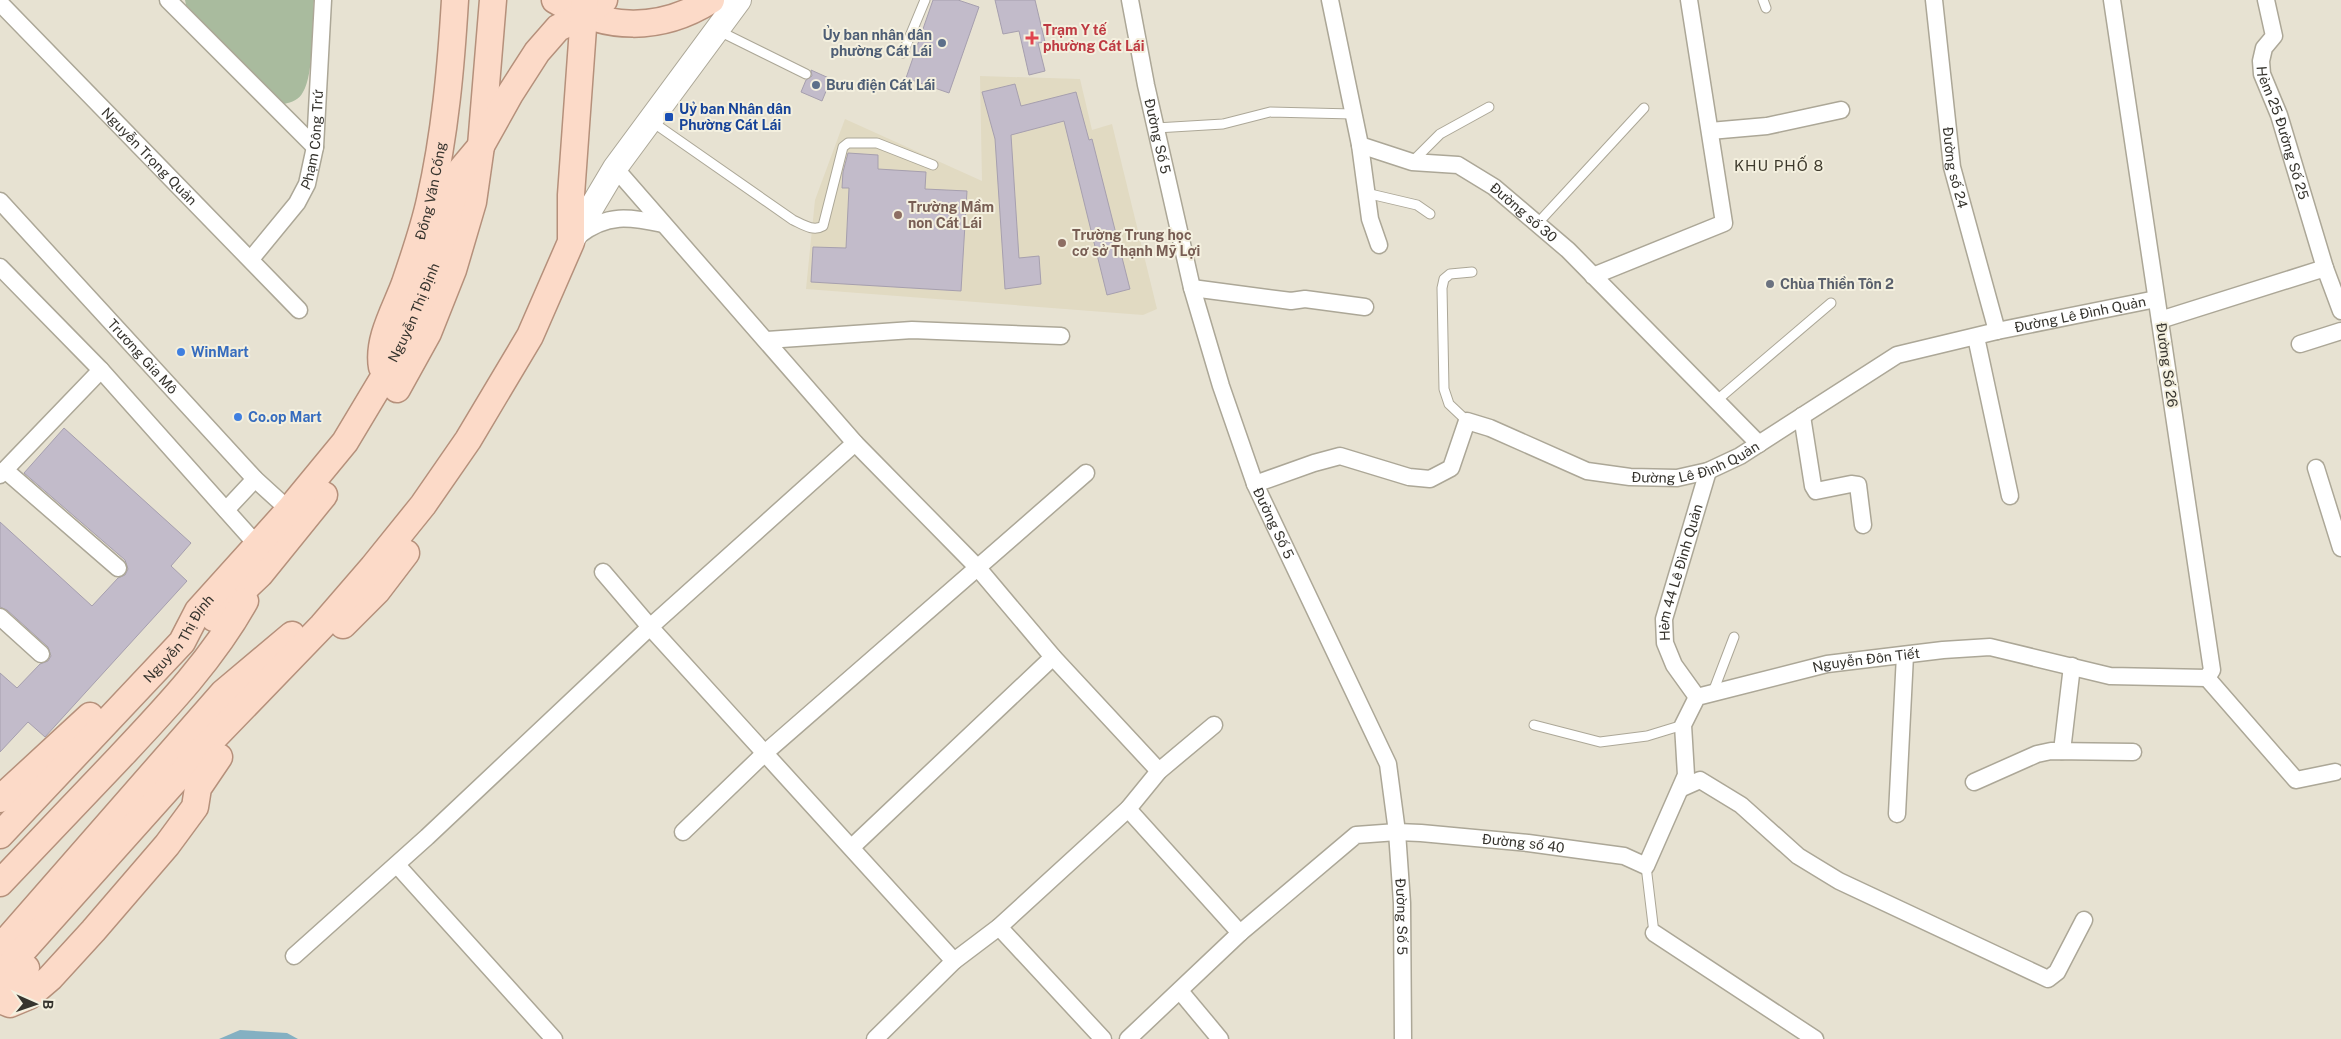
<svg xmlns="http://www.w3.org/2000/svg" width="2341" height="1039" font-family="'Public Sans',sans-serif">
	<rect width="100%" height="100%" fill="#e7e2d2"/>
	<path fill="#e1dac2" d="M980 76 1080 79 1092 130 1112 124 1157 309 1143 315 806 289 815 200 845 119 982 181Z"/>
	<path fill="#a9bb9e" d="M185 0H314C312 22 314 75 303 92 299 100 292 102 284 104L274 98 186 5Z"/>
	<path fill="#84b0c2" d="M240 1030 287 1033 298 1039H219Z"/>
	<g fill="#c2bbca" stroke="#a69fae">
		<path d="M933 0H958L979 7 949 93 906 78Z"/>
		<path d="M995 0H1035L1045 42 1038 43 1045 71 1029 75 1019 31 1003 34Z"/>
		<path d="M811 70 831 79 822 101 801 92 806 80 812 76Z"/>
		<path d="M1015 84 1021 106 1076 92 1089 140 1092 139 1130 289 1107 295 1064 121 1011 135 1019 258 1039 256 1041 284 1005 289 995 139 982 92Z"/>
		<path d="M848 153 878 155V169L926 172 925 189 967 191 961 291 811 282 813 247 846 248 849 188H842L843 172Z"/>
		<path d="M64 428 191 543 171 566 187 581 45 737 28 722 0 752V673L17 688 40 664 48 661 51 656 48 647 7 610 0 607V522L92 606 118 578 125 575 128 569 125 560 24 473Z"/>
	</g>
	<g fill="none" stroke-linecap="round" stroke-linejoin="round">
		<defs>
			<g id="lane">
				<path d="M1763 0 1766 8"/>
				<path d="M719 31 806 74"/>
				<path d="M903 53 925 0"/>
				<path d="M651 121 793 220C802 224 813 232 823 226L843 147 848 143H877L933 165"/>
				<path d="M1156 128 1223 124 1270 112 1353 114"/>
				<path d="M1413 161 1440 134 1489 107"/>
				<path d="M1366 193 1417 205 1430 214"/>
				<path d="M1537 224 1644 108"/>
				<path d="M1716 401 1831 303"/>
				<path d="M1467 421 1449 404 1444 389 1442 288 1444 279 1450 274 1472 272"/>
				<path d="M1713 692 1734 637"/>
				<path d="M1534 725 1600 742 1647 736 1683 725"/>
				<path d="M1646 866 1654 933"/>
			</g>
			<g id="street">
				<path d="M168 0 315 147"/>
				<path id="s1" d="M1130 0 1146 85 1192 288 1221 386 1255 484 1388 764 1397 832 1402 903 1403 1039"/>
				<path id="s2" d="M1330 0 1360 145 1412 162 1458 165 1494 187 1568 250 1759 444"/>
				<path id="s3" d="M1934 0 1952 167 1997 331"/>
				<path id="s4" d="M2266 0 2274 36 2264 48 2261 61 2262 74 2279 115 2325 268"/>
				<path id="s5" d="M0 3 299 310"/>
				<path d="M1710 131 1767 126 1841 110"/>
				<path d="M1360 145 1370 219 1379 245"/>
				<path d="M615 168 855 443 977 567 1053 657 1159 771"/>
				<path id="s6" d="M0 201 255 479 289 510"/>
				<path d="M578 236C607 213 630 217 663 224"/>
				<path id="s7" d="M251 259 297 203 307 184 315 147 323 0"/>
				<path d="M0 267 101 370 257 545"/>
				<path d="M1593 276 1724 223 1689 0"/>
				<path d="M1192 288 1291 301 1305 299 1365 307"/>
				<path d="M2160 320 2325 268 2341 311"/>
				<path d="M1976 337 2010 496"/>
				<path d="M767 340 912 330 1061 336"/>
				<path d="M2300 344 2341 331"/>
				<path d="M1802 416 1813 486 1816 491 1851 484 1858 485 1863 525"/>
				<path d="M2316 468 2341 548"/>
				<path d="M5 470 118 568"/>
				<path d="M0 475 101 370"/>
				<path id="s8" d="M1255 484 1314 463 1340 456 1409 477 1430 479 1451 468 1467 421 1490 428 1587 471 1630 477 1677 478 1708 471 1740 456 1897 355 1997 331 2156 299"/>
				<path d="M226 510 255 479"/>
				<path d="M603 572 650 627 954 961"/>
				<path d="M0 617 41 654"/>
				<path d="M2207 678 2296 780 2335 772"/>
				<path id="s9" d="M1697 697 1674 665 1665 643 1664 619 1708 471"/>
				<path d="M2062 751 2072 666"/>
				<path d="M1974 782 2037 754 2051 751 2133 752"/>
				<path d="M1682 788 1700 780 1741 805 1798 856 1839 881 2048 979 2057 972 2084 920"/>
				<path d="M1128 809 1240 933"/>
				<path d="M1897 814 1905 655"/>
				<path d="M683 832 766 752 1086 473"/>
				<path d="M852 847 1053 657"/>
				<path d="M397 865 554 1039"/>
				<path d="M999 927 1103 1039"/>
				<path d="M1654 933 1815 1039"/>
				<path d="M294 956 427 837 650 627 855 443"/>
				<path d="M1180 991 1220 1039"/>
				<path d="M875 1039 954 961 999 927 1128 809 1159 771 1214 725"/>
				<path id="s10" d="M1128 1039 1240 933 1356 835 1397 832 1421 833 1528 843 1624 856 1646 866 1686 775 1683 725 1697 697 1827 664 1943 650 1990 647 2110 676 2207 678 2212 670 2112 0"/>
			</g>
			<path id="secondary" d="M571 242 615 168 739 0"/>
			<g id="primary">
				<path d="M555 0C606 31 660 32 711 0"/>
				<path id="s11" d="M382 367C377 339 396 308 405 283 414 256 424 228 430 200 445 134 451 67 455 0"/>
				<path d="M397 389 428 333 453 270 473 202 481 146 493 0"/>
				<path d="M214 618 260 574 324 495"/>
				<path d="M343 625 377 591 406 553"/>
				<path d="M0 799 90 716"/>
				<path id="s12" d="M0 835 182 642 198 611 289 510 345 442 384 377 410 325 435 264 460 171 481 146 510 94 537 52 558 28 584 15 604 0"/>
				<path d="M0 883C40 841 79 800 119 758 165 709 212 660 245 601"/>
				<path d="M0 948 223 693 292 635"/>
				<path d="M0 976 205 747 322 626 373 567 423 505 468 440 530 336 571 242V195L585 0"/>
				<path d="M0 998 26 968"/>
				<path d="M0 1000 10 1004 29 996 50 978 93 931 167 845 195 807 198 788 219 757"/>
			</g>
		</defs>
		<use href="#lane" stroke="#aca797" stroke-width="11"/>
		<use href="#street" stroke="#aca797" stroke-width="19"/>
		<use href="#secondary" stroke="#aca797" stroke-width="26"/>
		<use href="#primary" stroke="#b5907b" stroke-width="29"/>
		<use href="#lane" stroke="#fff" stroke-width="9"/>
		<use href="#street" stroke="#fff" stroke-width="16"/>
		<use href="#secondary" stroke="#fff" stroke-width="24"/>
		<use href="#primary" stroke="#fcdac8" stroke-width="26"/>
	</g>
	<path fill="#e0444e" stroke="#f4f0df" stroke-width="2" d="M1029.5 30.5h5v5h5v5h-5v5h-5v-5h-5v-5h5z"/>
	<g fill="#5c6f8a" stroke="#f4f0df" stroke-width="2">
		<circle cx="942" cy="43" r="5"/>
		<circle cx="816" cy="85" r="5"/>
	</g>
	<rect fill="#1a4fb4" stroke="#f4f0df" stroke-width="2" x="664" y="112" width="10" height="10" rx="2.5"/>
	<g fill="#8d6e63" stroke="#f4f0df" stroke-width="2">
		<circle cx="898" cy="215" r="5"/>
		<circle cx="1062" cy="243" r="5"/>
	</g>
	<circle fill="#6b7280" stroke="#f4f0df" stroke-width="2" cx="1770" cy="284" r="5"/>
	<g fill="#3f7fe0" stroke="#f4f0df" stroke-width="2">
		<circle cx="181" cy="352" r="5"/>
		<circle cx="238" cy="417" r="5"/>
	</g>
	<g text-anchor="middle" dominant-baseline="central" stroke-width="4" stroke-linejoin="round" paint-order="stroke">
		<g font-size="14" font-weight="bold" fill="#be3a42" stroke="#f4f0df" text-anchor="start">
			<text x="1043" y="30">Trạm Y tế<tspan x="1043" dy="16">phường Cát Lái</tspan></text>
		</g>
		<g font-size="14" font-weight="bold" fill="#4e5e75" stroke="#f4f0df" text-anchor="end">
			<text x="932" y="35">Ủy ban nhân dân<tspan x="932" dy="16">phường Cát Lái</tspan></text>
			<text x="826" y="85" text-anchor="start">Bưu điện Cát Lái</text>
		</g>
		<g font-size="14" font-weight="bold" fill="#164399" stroke="#f4f0df" text-anchor="start">
			<text x="679" y="109">Uỷ ban Nhân dân<tspan x="679" dy="16">Phường Cát Lái</tspan></text>
		</g>
		<g font-size="14" fill="#36342e" stroke="#f4f0df">
			<text stroke="none"><textPath href="#s4" startOffset="141">Hẻm 25 Đường Số 25</textPath></text>
			<text stroke="none"><textPath href="#s1" startOffset="139">Đường Số 5</textPath></text>
			<text stroke="none"><textPath href="#s7" startOffset="139">Phạm Công Trứ</textPath></text>
			<text stroke="none"><textPath href="#s5" startOffset="214">Nguyễn Trọng Quản</textPath></text>
			<text stroke="none"><textPath href="#s3" startOffset="169">Đường số 24</textPath></text>
			<text stroke="none"><textPath href="#s11" startOffset="184">Đồng Văn Cống</textPath></text>
			<text stroke="none"><textPath href="#s2" startOffset="330">Đường số 30</textPath></text>
			<text stroke="none"><textPath href="#s12" startOffset="671">Nguyễn Thị Định</textPath></text>
			<text stroke="none"><textPath href="#s8" startOffset="918">Đường Lê Đình Quản</textPath></text>
			<text stroke="none"><textPath href="#s6" startOffset="211">Trương Gia Mô</textPath></text>
			<text transform="translate(2167 365) rotate(82)">Đường Số 26</text>
			<text stroke="none"><textPath href="#s8" startOffset="498">Đường Lê Đình Quản</textPath></text>
			<text stroke="none"><textPath href="#s1" startOffset="544">Đường Số 5</textPath></text>
			<text stroke="none"><textPath href="#s9" startOffset="136">Hẻm 44 Lê Đình Quản</textPath></text>
			<text stroke="none"><textPath href="#s12" startOffset="266">Nguyễn Thị Định</textPath></text>
			<text stroke="none"><textPath href="#s10" startOffset="954">Nguyễn Đôn Tiết</textPath></text>
			<text stroke="none"><textPath href="#s10" startOffset="474">Đường số 40</textPath></text>
			<text stroke="none"><textPath href="#s1" startOffset="964">Đường Số 5</textPath></text>
		</g>
		<g font-size="14" font-weight="bold" fill="#785e54" stroke="#f4f0df" text-anchor="start">
			<text x="908" y="207">Trường Mầm<tspan x="908" dy="16">non Cát Lái</tspan></text>
			<text x="1072" y="235">Trường Trung học<tspan x="1072" dy="16">cơ sở Thạnh Mỹ Lợi</tspan></text>
		</g>
		<g font-size="14" font-weight="bold" fill="#5b616d" stroke="#f4f0df" text-anchor="start">
			<text x="1780" y="284">Chùa Thiền Tôn 2</text>
		</g>
		<g font-size="14" font-weight="bold" fill="#366cbe" stroke="#f4f0df" text-anchor="start">
			<text x="191" y="352">WinMart</text>
			<text x="248" y="417">Co.op Mart</text>
		</g>
		<g font-size="15" letter-spacing="1" fill="#3e3a2d" stroke="#f4f0df">
			<text x="1779" y="165">KHU PHỐ 8</text>
		</g>
	</g>
	<g transform="translate(35 1004) rotate(92)" stroke="#f4f0df" stroke-width="4" paint-order="stroke">
	<path d="M0-4L9 19L0 12L-9 19Z" fill="#36342e"/>
	<text y="-8" font-size="14" font-weight="bold" text-anchor="middle" fill="#36342e">B</text>
	</g>
</svg>
